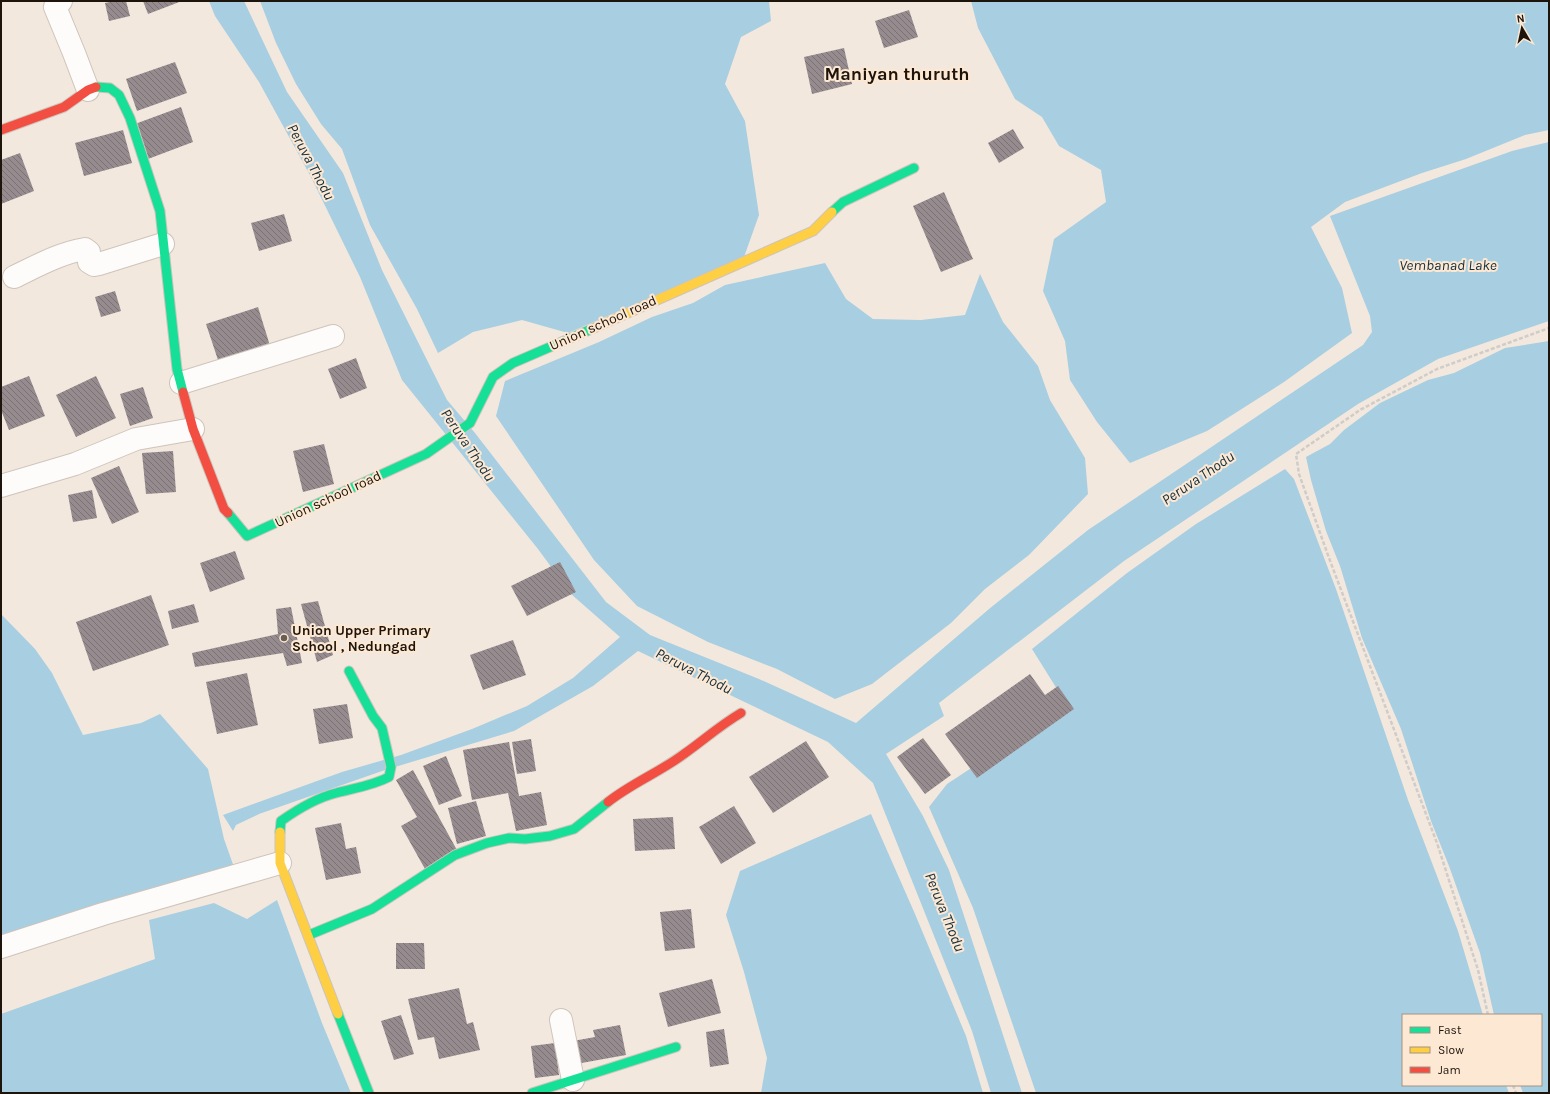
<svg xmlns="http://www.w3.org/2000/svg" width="1550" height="1094" font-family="Karla,sans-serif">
	<defs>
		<pattern id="building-back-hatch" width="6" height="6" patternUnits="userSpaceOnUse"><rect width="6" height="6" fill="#968c8f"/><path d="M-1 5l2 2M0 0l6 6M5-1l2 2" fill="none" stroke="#7a7173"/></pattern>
	</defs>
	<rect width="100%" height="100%" fill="#f3e8dd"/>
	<g fill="#a8cee2">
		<path d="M209 1H244L287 92 343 173 382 270 447 400 475 433 606 602 650 635 759 679 856 723 989 609 1088 530 1363 345 1372 332 1370 316 1330 216 1512 151 1549 142V321L1438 359 1358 404 1124 561 939 703 944 716 886 754 923 816 949 870 1022 1093H991L972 1031 873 783 828 742 638 651 593 686 514 731 385 770 259 814 236 825 233 831 223 815 342 772 401 755 472 729 527 706 573 678 620 637 571 594 538 549 402 380 360 277 311 177 259 82 215 16Z"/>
		<path d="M260 1H769L771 21 741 37 725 84 745 121 759 215 744 257 568 333 522 320 473 332 438 353 417 309 370 225 342 149 321 124 296 84 276 43Z"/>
		<path d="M971 1H1549V130L1525 135 1466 159 1422 173 1345 202 1311 227 1342 288 1352 333 1284 382 1207 431 1130 463 1097 422 1070 380 1065 341 1043 291 1054 239 1106 202 1101 170 1059 146 1042 117 1015 99 978 28Z"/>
		<path d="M825 263 846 299 873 319 921 320 965 315 980 274 1003 322 1038 366 1050 400 1085 458 1088 494 1029 555 985 589 951 623 872 684 835 699 777 669 708 642 637 606 594 560 496 416 505 381 599 342 652 317 693 303 725 285Z"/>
		<path d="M1549 341V1093H1523L1520 1085H1541V1015H1494L1480 953 1449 866 1431 821 1401 729 1362 638 1340 566 1326 531 1311 480 1306 457 1330 444 1344 430 1380 403 1428 380 1454 373 1505 348Z"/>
		<path d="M1285 469 1294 479 1336 589 1408 800 1458 931 1483 1015H1403V1085H1506L1509 1093H1036L973 908 929 807 947 784 1067 705 1032 649 1127 573 1196 524Z"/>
		<path d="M1 614 35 649 52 673 83 735 141 723 160 714 208 769 224 839 235 870 1 945Z"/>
		<path d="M871 814 915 914 966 1036 983 1093H761L767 1058 744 972 726 915 740 871Z"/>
		<path d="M277 900 322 1023 351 1093H1V1014L155 959 149 920 214 903 247 919Z"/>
	</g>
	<g fill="url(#building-back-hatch)">
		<path d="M114 1H126L130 16 109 21 105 3Z"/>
		<path d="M143 1H182L148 14Z"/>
		<path d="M909 10 918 37 884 48 875 21Z"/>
		<path d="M844 48 852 84 812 94 804 57Z"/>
		<path d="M175 62 187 93 137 111 126 79Z"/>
		<path d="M181 107 193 142 148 159 135 124Z"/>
		<path d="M1013 129 1024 148 999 163 988 143Z"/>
		<path d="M123 130 132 163 84 176 75 143Z"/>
		<path d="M20 153 34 191 1 204V160Z"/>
		<path d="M944 192 973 259 941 272 913 206Z"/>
		<path d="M284 214 292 241 259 251 251 223Z"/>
		<path d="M115 291 121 311 101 317 95 297Z"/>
		<path d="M258 307 271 349 220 366 206 324Z"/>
		<path d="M356 358 367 388 340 399 328 369Z"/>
		<path d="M29 376 45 416 9 430 1 410V387Z"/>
		<path d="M96 376 116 418 76 437 56 395Z"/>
		<path d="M143 387 153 418 130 426 120 394Z"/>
		<path d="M324 444 334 484 303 492 293 451Z"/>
		<path d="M173 451 176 492 146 494 142 453Z"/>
		<path d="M119 466 139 512 112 524 91 478Z"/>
		<path d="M92 490 97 518 73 522 68 495Z"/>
		<path d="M235 551 245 579 210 592 200 563Z"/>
		<path d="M560 562 576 592 527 616 511 586Z"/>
		<path d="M151 595 169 645 93 671 76 622Z"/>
		<path d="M318 601 333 655 317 662 301 604Z"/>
		<path d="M194 604 199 622 172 629 168 611Z"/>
		<path d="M291 607 302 663 287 666 283 653 195 667 192 653 278 634 276 609Z"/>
		<path d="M513 640 526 675 483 690 470 655Z"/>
		<path d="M247 673 258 725 217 734 206 682Z"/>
		<path d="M1030 674 1045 695 1058 686 1074 709 977 778 945 734Z"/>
		<path d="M347 704 353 738 319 744 313 709Z"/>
		<path d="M923 738 951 775 925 794 897 757Z"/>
		<path d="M531 739 536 771 517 774 512 742Z"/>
		<path d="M806 741 829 777 773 813 749 777Z"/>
		<path d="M509 742 519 796 541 792 547 825 516 831 508 793 472 800 463 750Z"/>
		<path d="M446 756 462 796 439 805 423 766Z"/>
		<path d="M413 770 458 852 425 869 401 826 417 817 396 780Z"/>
		<path d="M476 801 486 836 457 844 448 808Z"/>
		<path d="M734 806 756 843 721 864 699 827Z"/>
		<path d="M673 817 675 849 635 851 633 819Z"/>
		<path d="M341 823 346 849 356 847 361 873 326 880 315 828Z"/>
		<path d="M691 909 695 948 665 951 660 912Z"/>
		<path d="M396 943H424L425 969H396Z"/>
		<path d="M712 979 721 1013 668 1027 659 993Z"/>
		<path d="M459 988 467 1024 473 1022 480 1050 439 1059 434 1037 418 1040 408 999Z"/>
		<path d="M401 1015 414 1054 394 1060 381 1021Z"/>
		<path d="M620 1025 626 1055 576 1064 573 1041 595 1037 593 1030Z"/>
		<path d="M724 1029 729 1064 710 1067 706 1032Z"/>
		<path d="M555 1043 559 1075 535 1078 531 1046Z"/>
	</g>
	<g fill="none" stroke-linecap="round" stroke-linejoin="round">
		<defs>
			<g id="street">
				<path d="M61 1 55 7 74 53 88 90"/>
				<path d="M14 277C37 266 60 253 85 249L89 252V262L94 265 99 264 163 244"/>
				<path d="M181 383 333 336"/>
				<path d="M1 486 75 464 136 439 193 429"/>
				<path d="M1 947 103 914 280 863"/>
				<path d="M561 1020 573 1080"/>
			</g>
			<g id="fast">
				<path d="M96 87 110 88 119 95 130 118 160 211 177 369 183 392"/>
				<path d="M832 212 843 202 914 168"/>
				<path d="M228 513 247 536 426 454 470 423 493 377 513 363 594 328"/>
				<path d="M280 832 281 821C298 809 316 798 336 793 354 788 372 786 389 777L391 767 382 728 373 716 349 671"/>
				<path d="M309 935 372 909 455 855 487 843 509 838 525 839 550 836 574 829 608 802"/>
				<path d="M338 1014 369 1093"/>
				<path d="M532 1093 676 1047"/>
			</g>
			<g id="slow">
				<path d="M594 328 813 231 832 212"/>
				<path d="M280 832V863L338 1014"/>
			</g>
			<g id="jam">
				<path d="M1 130 64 107 88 90 96 87"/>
				<path d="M183 392 193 429 224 509 228 513"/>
				<path d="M608 802C632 783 660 772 684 754 704 740 719 726 741 713"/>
			</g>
		</defs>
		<use href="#street" stroke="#cec4bb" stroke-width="24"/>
		<use href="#fast" stroke="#cec4bb" stroke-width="11"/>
		<use href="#slow" stroke="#cec4bb" stroke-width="11"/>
		<use href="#jam" stroke="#cec4bb" stroke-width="11"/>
		<g stroke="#cfccc9" stroke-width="2.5" stroke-dasharray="4 2" stroke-linecap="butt">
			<path d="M1488 1015 1478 970 1437 843 1329 558 1299 474 1296 454 1360 410 1437 369 1549 328"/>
			<path d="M1513 1085 1516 1093"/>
		</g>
		<use href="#street" stroke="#fdfcfa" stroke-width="22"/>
		<use href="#fast" stroke="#16e098" stroke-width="9"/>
		<use href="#slow" stroke="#ffcf43" stroke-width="9"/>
		<use href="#jam" stroke="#f24e42" stroke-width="9"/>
	</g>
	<circle fill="#685e54" stroke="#fde8d3" stroke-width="1.5" cx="284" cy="638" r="4"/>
	<g text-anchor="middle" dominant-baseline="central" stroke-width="4" stroke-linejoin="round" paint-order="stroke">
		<g font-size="14" fill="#1d140b" stroke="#fde8d3">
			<text transform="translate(603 323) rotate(-24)">Union school road</text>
			<text transform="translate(328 499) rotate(-25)">Union school road</text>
		</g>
		<g font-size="14" font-weight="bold" fill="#1d140b" stroke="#fde8d3" text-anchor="start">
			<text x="292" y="630">Union Upper Primary<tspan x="292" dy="16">School , Nedungad</tspan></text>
		</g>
		<g font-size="15" font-style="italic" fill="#132f3d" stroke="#fde8d3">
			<text transform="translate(311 162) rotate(62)">Peruva Thodu</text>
			<text x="1448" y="265">Vembanad Lake</text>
			<text transform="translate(468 445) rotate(56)">Peruva Thodu</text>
			<text transform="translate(1198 478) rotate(-34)">Peruva Thodu</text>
			<text transform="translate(694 671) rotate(27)">Peruva Thodu</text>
			<text transform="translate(945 912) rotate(68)">Peruva Thodu</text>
		</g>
		<g font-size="18" font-weight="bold" fill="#1d140b" stroke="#fde8d3">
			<text x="897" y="74">Maniyan thuruth</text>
		</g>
	</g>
	<rect width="1550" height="1094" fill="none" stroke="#1d140b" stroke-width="4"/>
	<rect x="1402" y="1014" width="140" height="72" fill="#fde8d3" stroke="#a39383"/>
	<rect x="1410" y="1027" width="20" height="6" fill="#16e098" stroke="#a39383"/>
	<text x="1438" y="1034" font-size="12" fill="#1d140b">Fast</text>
	<rect x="1410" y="1047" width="20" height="6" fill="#ffcf43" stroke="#a39383"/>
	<text x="1438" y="1054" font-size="12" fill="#1d140b">Slow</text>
	<rect x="1410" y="1067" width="20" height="6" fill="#f24e42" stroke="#a39383"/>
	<text x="1438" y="1074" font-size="12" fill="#1d140b">Jam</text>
	<g transform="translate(1522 28) rotate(351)" stroke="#fde8d3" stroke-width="3" paint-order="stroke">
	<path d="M0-3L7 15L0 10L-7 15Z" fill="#1d140b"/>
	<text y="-6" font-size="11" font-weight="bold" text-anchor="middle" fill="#1d140b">N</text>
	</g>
</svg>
